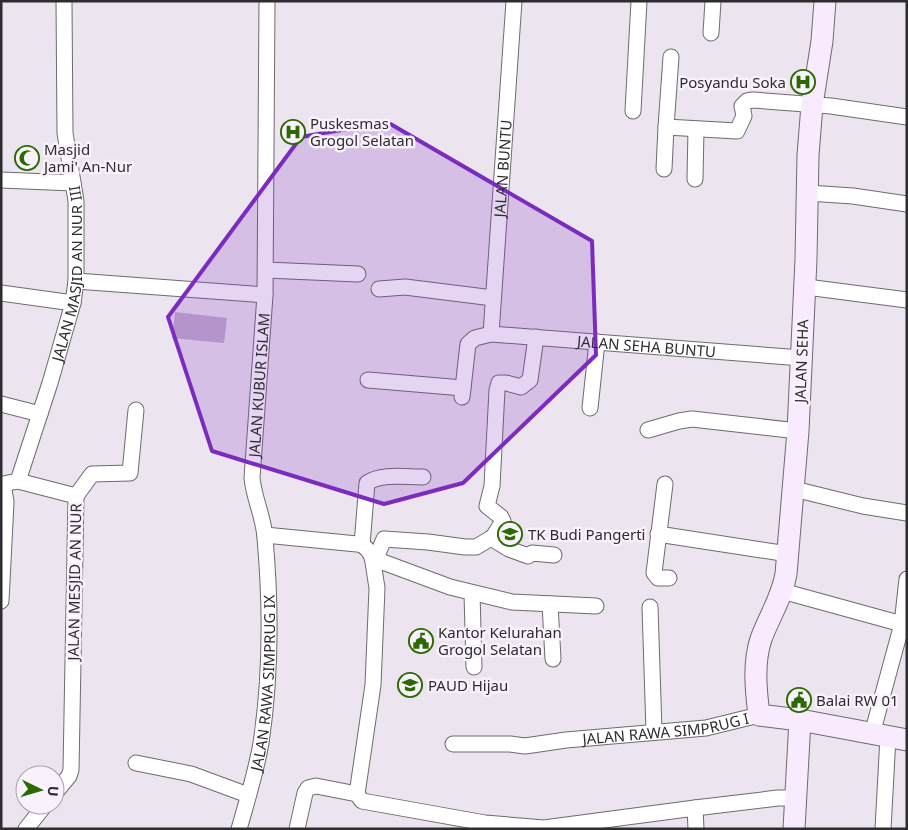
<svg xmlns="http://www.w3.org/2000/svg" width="908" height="830" font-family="'Noto Sans',sans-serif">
	<rect width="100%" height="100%" fill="#ece4ee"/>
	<path fill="#c5adce" d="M175 312 227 318 224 343 172 338Z"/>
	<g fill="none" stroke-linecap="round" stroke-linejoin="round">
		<defs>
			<g id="street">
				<path d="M711 33 713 1"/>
				<path d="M671 57 666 127 737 131 744 116 742 106 747 101 753 100 831 106 907 117"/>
				<path d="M633 111 639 1"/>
				<path d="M664 169 666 127"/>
				<path d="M695 179 696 129"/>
				<path d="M1 180 73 183"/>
				<path d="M808 193 853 196 907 204"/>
				<path d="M266 270 358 274"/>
				<path d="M76 281 265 295"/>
				<path d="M804 288H814L907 300"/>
				<path d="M379 289 405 287 493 298"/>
				<path d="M1 293 73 303"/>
				<path id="s1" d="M491 334 514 1"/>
				<path d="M368 380 463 388"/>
				<path id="s2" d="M462 397 468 344 475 338 491 334 802 358"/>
				<path d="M1 404 40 414"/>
				<path d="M590 408 597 342"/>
				<path d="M648 430 679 421 692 419 798 431"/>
				<path id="s3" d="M18 481 50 383 73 303 76 281V201L65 133 64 1"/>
				<path d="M665 484 654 573 658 578H669"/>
				<path d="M794 489 863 506 907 513"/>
				<path d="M76 496 92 474 130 473 136 410"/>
				<path d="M658 534 788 554"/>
				<path d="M265 535 357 544 362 545 367 549 372 556 377 588 373 685 357 794"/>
				<path d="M491 538 509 549 528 556 532 553 554 555"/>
				<path d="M362 545 367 483C381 473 406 477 423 477"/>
				<path d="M372 556 379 551 384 539 428 542 465 547H476L493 537 503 521 501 517 487 506 492 486 497 390 499 383H506L521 387 530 380 536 337"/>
				<path d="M372 558 450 587 512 602 596 606"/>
				<path d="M782 591 902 624"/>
				<path d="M472 593 474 667"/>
				<path d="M1 601 6 502 3 484 18 481 76 496 71 770 69 776 55 793"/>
				<path d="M550 604 553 659"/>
				<path d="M650 607 654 731"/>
				<path d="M872 734 902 624 907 579"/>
				<path id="s4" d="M453 744H510L525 746 566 740 706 728 759 715"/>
				<path d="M136 763 191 774 248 795"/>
				<path d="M357 794 362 801 485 823 544 828 695 808 778 798H796"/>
				<path d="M695 808 696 829"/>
				<path d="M26 829 45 805"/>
				<path id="s5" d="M239 829C247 801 256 772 261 743 271 676 271 606 265 538 264 518 254 499 252 478L265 295 267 1"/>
				<path d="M297 829 305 793 308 788 316 786 357 794"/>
				<path d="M883 829 888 737"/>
			</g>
			<g id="secondary">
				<path d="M825 1 822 41 812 105 808 155 806 259 798 431 786 574C782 598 769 617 761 639 753 663 756 691 759 715L800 720 907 740"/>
				<path d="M794 829 800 720"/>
			</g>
		</defs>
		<use href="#street" stroke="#706972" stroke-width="17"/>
		<use href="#secondary" stroke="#706972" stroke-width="23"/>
		<use href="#street" stroke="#fff" stroke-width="15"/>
		<use href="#secondary" stroke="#f9ebfe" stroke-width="21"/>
	</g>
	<path fill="#7b2cbf" fill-opacity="0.2" stroke="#7b2cbf" stroke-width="4" stroke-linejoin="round" d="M387 122 592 241 596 355 463 483 384 504 212 451 168 317 301 137Z"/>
	<defs>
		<symbol id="hospital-ring" viewBox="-11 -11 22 22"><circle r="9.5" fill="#f9f1fc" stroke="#2a6a00" stroke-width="1.5"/><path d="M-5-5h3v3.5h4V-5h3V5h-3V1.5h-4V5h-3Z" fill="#2a6a00"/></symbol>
		<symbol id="mosque-ring" viewBox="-11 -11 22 22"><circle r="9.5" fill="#f9f1fc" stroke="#2a6a00" stroke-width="1.5"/><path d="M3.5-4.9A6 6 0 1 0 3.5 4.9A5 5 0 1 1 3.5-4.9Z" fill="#2a6a00"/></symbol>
		<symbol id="school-ring" viewBox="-11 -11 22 22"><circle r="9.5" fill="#f9f1fc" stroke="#2a6a00" stroke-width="1.5"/><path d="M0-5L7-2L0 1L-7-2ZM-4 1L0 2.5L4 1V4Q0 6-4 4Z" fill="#2a6a00"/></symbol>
		<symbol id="civic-ring" viewBox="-11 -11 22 22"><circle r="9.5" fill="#f9f1fc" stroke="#2a6a00" stroke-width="1.5"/><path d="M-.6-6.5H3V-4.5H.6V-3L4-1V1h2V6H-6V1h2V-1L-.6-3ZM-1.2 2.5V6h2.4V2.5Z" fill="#2a6a00"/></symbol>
	</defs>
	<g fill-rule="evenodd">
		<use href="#hospital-ring" x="789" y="68" width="28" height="28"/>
		<use href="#hospital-ring" x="279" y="118" width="28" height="28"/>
		<use href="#mosque-ring" x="13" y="144" width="28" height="28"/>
		<use href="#school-ring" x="496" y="520" width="28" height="28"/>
		<use href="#civic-ring" x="407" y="627" width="28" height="28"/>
		<use href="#school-ring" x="396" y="671" width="28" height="28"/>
		<use href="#civic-ring" x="785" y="686" width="28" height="28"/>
	</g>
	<g text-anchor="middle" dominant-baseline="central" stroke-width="5" stroke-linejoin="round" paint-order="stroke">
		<g font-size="15" fill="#2f2c30" stroke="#f9f1fc" text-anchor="start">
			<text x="786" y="82" text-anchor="end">Posyandu Soka</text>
			<text x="310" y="123">Puskesmas<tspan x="310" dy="17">Grogol Selatan</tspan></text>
			<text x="44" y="149">Masjid<tspan x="44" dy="17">Jami' An-Nur</tspan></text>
			<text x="528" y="534">TK Budi Pangerti</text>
			<text x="438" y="632">Kantor Kelurahan<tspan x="438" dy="17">Grogol Selatan</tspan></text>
			<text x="428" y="685">PAUD Hijau</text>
			<text x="816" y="700">Balai RW 01</text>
		</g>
		<g font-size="15" fill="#2f2c30" stroke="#f9f1fc">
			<text stroke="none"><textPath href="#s1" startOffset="166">JALAN BUNTU</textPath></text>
			<text stroke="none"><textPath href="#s3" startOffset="215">JALAN MASJID AN NUR III</textPath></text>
			<text stroke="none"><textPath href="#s2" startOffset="235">JALAN SEHA BUNTU</textPath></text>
			<text transform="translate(801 361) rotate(-88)">JALAN SEHA</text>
			<text stroke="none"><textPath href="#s5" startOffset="449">JALAN KUBUR ISLAM</textPath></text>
			<text transform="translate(74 582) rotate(-89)">JALAN MESJID AN NUR</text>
			<text stroke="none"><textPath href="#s5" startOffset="149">JALAN RAWA SIMPRUG IX</textPath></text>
			<text stroke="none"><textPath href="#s4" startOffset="214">JALAN RAWA SIMPRUG I</textPath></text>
		</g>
	</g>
	<rect width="908" height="830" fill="none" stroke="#2f2c30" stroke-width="5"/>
	<g transform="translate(40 790) rotate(95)"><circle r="24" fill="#f9f1fc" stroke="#a8a2aa"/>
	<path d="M0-4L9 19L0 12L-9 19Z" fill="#2a6a00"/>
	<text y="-8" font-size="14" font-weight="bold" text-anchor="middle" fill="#2f2c30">U</text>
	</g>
</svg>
